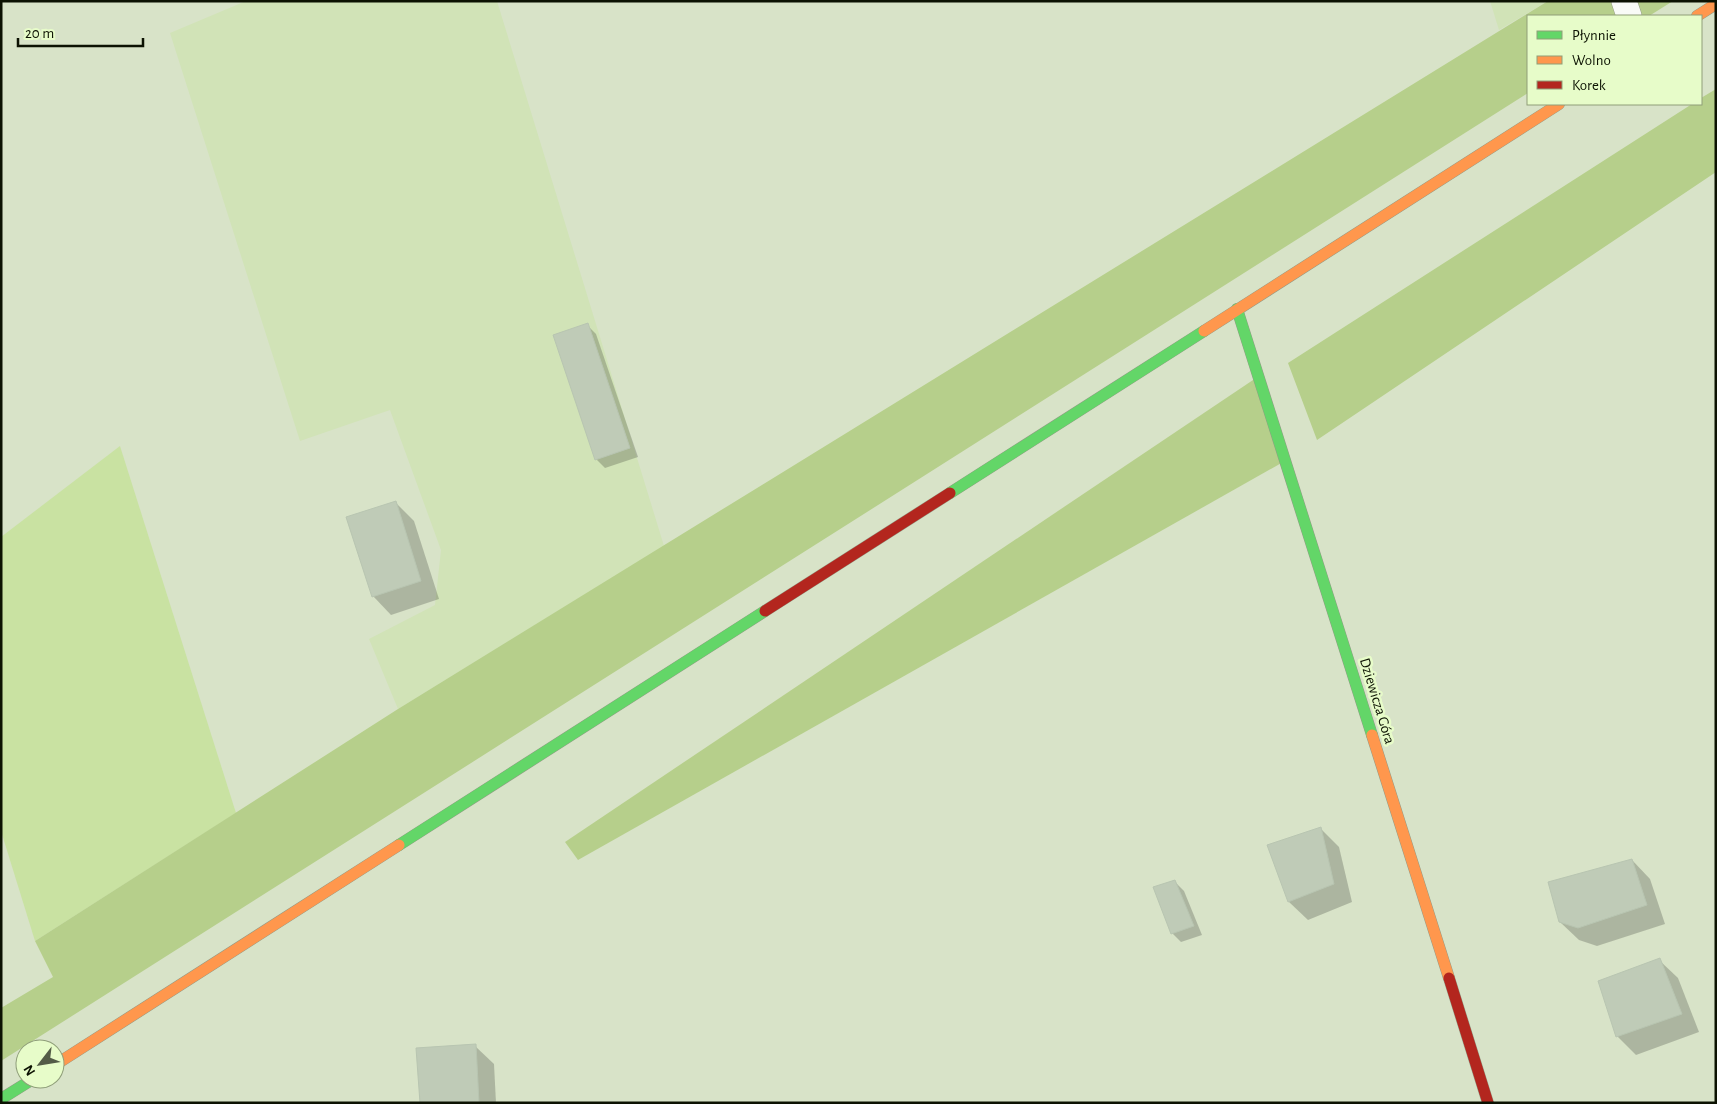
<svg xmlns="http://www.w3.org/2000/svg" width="1717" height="1104" font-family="'Alegreya Sans',sans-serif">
	<rect width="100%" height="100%" fill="#d8e3c8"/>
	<g fill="#d1e3b7">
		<path d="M246 1H497L664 546 398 709 369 639 435 605 441 550 390 410 300 441 170 33Z"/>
		<path d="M1490 1H1548L1499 30Z"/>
	</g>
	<path fill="#c9e2a2" d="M120 446 236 813 35 941 1 831V537Z"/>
	<g fill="#b6cf8b">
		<path d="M1548 1H1673L1649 16H1528V93L1 1061V1008L53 977 35 941 398 709Z"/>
		<path d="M1716 89V172L1317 440 1288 363 1692 104H1701V98Z"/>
		<path d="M1259 376 1285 461 578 860 565 842Z"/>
	</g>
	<g fill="#0003">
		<path d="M587 325 596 334 638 457 605 468 596 459Z"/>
		<path d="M395 502 414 521 439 599 391 615 373 596Z"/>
		<path d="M1321 829 1339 847 1352 902 1308 920 1289 902 1268 846Z"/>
		<path d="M1632 860 1650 879 1665 924 1597 946 1579 940 1560 922Z"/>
		<path d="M1175 882 1184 891 1202 935 1181 942 1172 933Z"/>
		<path d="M1659 960 1678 978 1699 1032 1636 1055 1617 1036Z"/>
		<path d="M475 1046 494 1064 496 1103H421Z"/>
	</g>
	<g fill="#bfcbb7" stroke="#b8c5b1">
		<path d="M588 323 630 448 595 460 553 335Z"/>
		<path d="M396 501 421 581 372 597 346 517Z"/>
		<path d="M1321 827 1334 884 1288 902 1267 845Z"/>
		<path d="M1632 859 1647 905 1578 928 1559 922 1548 882Z"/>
		<path d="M1175 880 1194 926 1171 934 1153 887Z"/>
		<path d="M1660 958 1682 1014 1616 1037 1598 981Z"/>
		<path d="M476 1044 479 1103H420L416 1048Z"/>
	</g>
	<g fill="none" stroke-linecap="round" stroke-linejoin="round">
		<defs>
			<path id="lane" d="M1624 1 1629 16"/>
			<g id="fast">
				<path d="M1237 309 1372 735"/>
				<path d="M950 493 1204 331"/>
				<path d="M399 845 765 611"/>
				<path d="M1 1099 33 1079"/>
			</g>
			<g id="slow">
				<path d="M1697 16 1716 4"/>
				<path d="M1204 331 1559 104"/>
				<path d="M1372 735 1449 978"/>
				<path d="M55 1065 399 845"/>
			</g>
			<g id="jam">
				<path d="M765 611 950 493"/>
				<path d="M1449 978 1488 1103"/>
			</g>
		</defs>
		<use href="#lane" stroke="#939b86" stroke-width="26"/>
		<use href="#fast" stroke="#939b86" stroke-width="12"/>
		<use href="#slow" stroke="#939b86" stroke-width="12"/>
		<use href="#jam" stroke="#939b86" stroke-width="12"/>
		<use href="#lane" stroke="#f9fbf7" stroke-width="25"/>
		<use href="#fast" stroke="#63d668" stroke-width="11"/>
		<use href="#slow" stroke="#ff974d" stroke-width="11"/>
		<use href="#jam" stroke="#b3261e" stroke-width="11"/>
	</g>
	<g text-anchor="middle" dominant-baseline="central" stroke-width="5" stroke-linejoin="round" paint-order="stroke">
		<g font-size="15" fill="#0c1202" stroke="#e7fcc9">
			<text transform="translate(1377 701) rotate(73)">Dziewicza Góra</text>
		</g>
	</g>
	<rect width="1717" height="1104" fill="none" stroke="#0c1202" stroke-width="5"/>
	<rect x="1527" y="15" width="175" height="90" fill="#e7fcc9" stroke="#8f9e79"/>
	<rect x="1537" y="31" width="25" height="8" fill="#63d668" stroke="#8f9e79"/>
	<text x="1572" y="40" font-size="15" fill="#0c1202">Płynnie</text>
	<rect x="1537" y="56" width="25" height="8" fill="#ff974d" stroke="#8f9e79"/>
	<text x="1572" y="65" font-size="15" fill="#0c1202">Wolno</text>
	<rect x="1537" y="81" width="25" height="8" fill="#b3261e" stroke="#8f9e79"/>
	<text x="1572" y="90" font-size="15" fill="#0c1202">Korek</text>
	<g transform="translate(40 1064) rotate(239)"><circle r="24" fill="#e7fcc9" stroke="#8f9e79"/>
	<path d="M0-4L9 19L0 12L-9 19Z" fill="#535b47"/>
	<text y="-8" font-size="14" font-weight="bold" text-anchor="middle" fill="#0c1202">N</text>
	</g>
	<path d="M18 38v8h125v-8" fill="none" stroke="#0c1202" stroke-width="2.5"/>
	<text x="25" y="38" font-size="15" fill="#0c1202" stroke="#e7fcc9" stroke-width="4" paint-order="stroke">20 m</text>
</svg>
